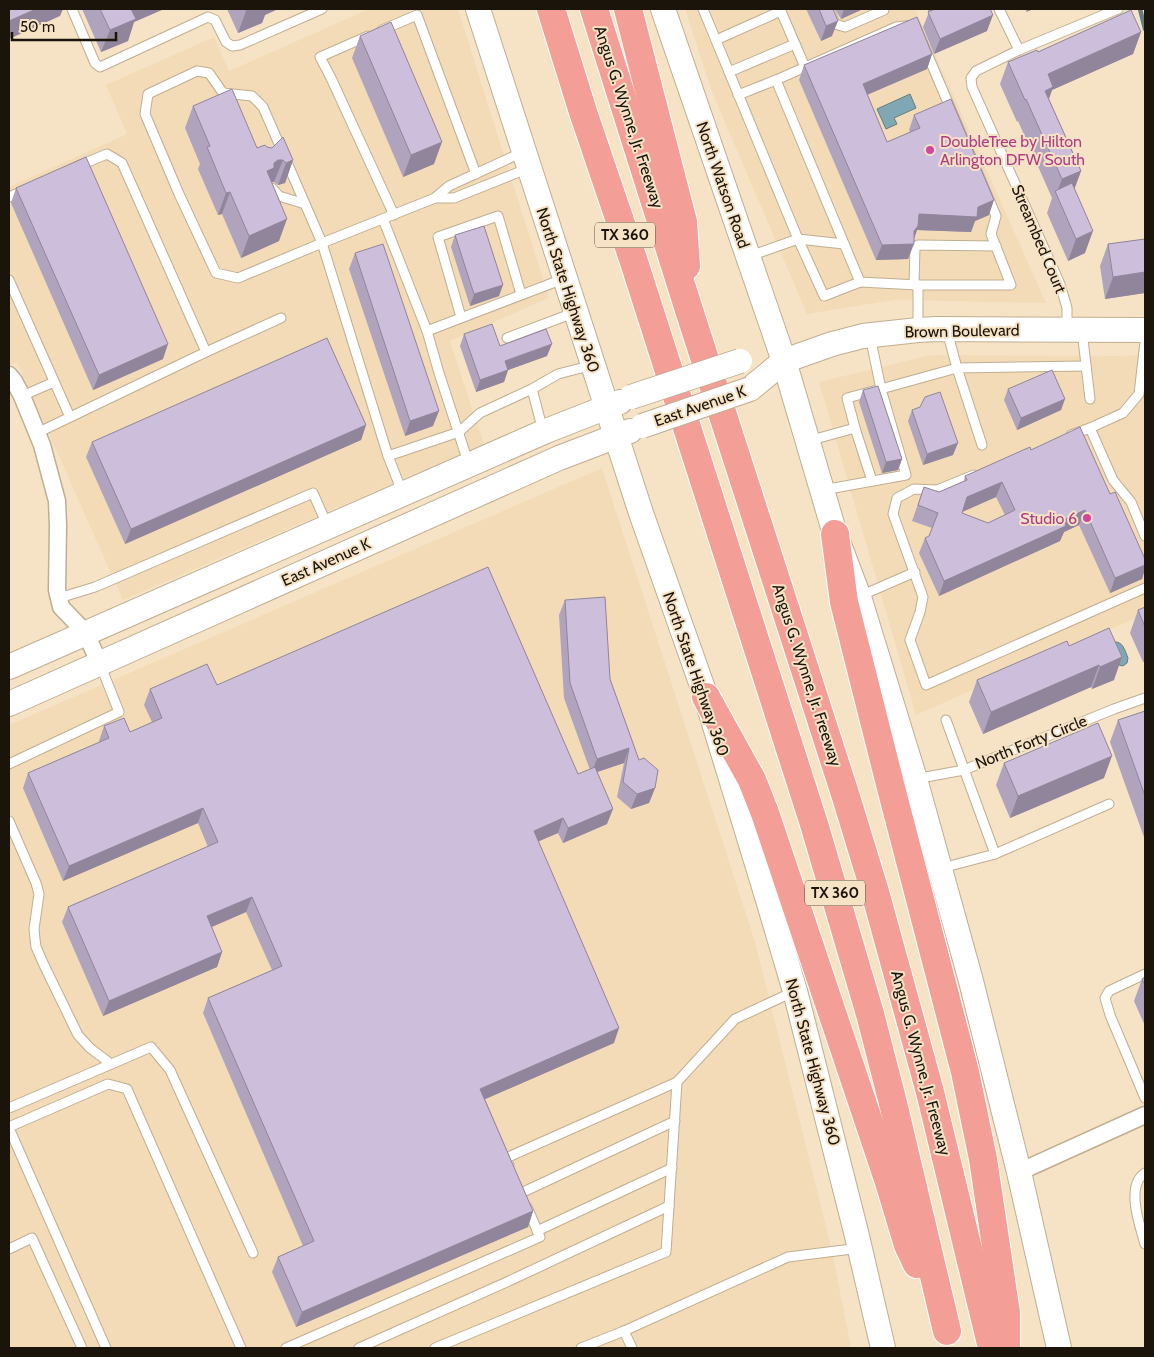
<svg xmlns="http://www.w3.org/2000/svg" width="1154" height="1357" font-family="Cabin,sans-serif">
	<rect width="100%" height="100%" fill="#f6e3c6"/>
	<g fill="#f2dbb6">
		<path d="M369 9H458L549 298 450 341 484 444 123 600 17 362 9 366V187L127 134 106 85 214 37 229 71Z"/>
		<path d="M685 9H915L1046 303 894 300 807 314 712 92Z"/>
		<path d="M1145 354V614L916 715 819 382 931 355 1121 356Z"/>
		<path d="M602 468 756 945 832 1251 851 1348H9V725Z"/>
	</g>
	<g fill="#80a8b4" stroke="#627c81">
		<path d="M910 94 916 108 894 118 897 124 886 129 877 109Z"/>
		<path d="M1114 642C1123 641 1125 651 1128 658L1127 663 1123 666 1119 665Z"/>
	</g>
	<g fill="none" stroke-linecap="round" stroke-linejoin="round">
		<path stroke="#627c81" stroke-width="4.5" d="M1140 9 1145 29"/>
		<defs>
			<g id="lane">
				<path d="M72 9 95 63 100 67 208 17 215 20 226 42 232 46 240 45 322 9"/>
				<path d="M703 9 798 239 824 296 860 282"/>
				<path d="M780 9 805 67"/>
				<path d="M829 9 835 24 845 27 884 10V9"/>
				<path d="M999 9 1019 50"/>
				<path d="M915 25 996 216 991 234 1011 285H918L860 282 776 80 896 27Z"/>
				<path d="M382 30 417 15 476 174"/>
				<path d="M368 36 320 57 331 78 394 215"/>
				<path d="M716 40 781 11"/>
				<path d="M197 71 209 73 223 93 252 96 263 107 322 243 238 278 216 273 179 194 145 114 148 94Z"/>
				<path d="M729 72 795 44"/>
				<path d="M738 95 776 80"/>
				<path d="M272 188 279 196 305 204"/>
				<path d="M9 197 25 190"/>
				<path d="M435 198H454L529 168"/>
				<path d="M383 219 427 331"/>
				<path d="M750 256 798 239 844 244"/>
				<path d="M9 280 70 417"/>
				<path d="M914 285 915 247 918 245 996 246"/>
				<path d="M918 285V330"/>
				<path d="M461 317 438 237 498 216 521 294"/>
				<path d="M1067 328V308L1060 284 972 87 971 78 976 71 1019 50 1118 9"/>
				<path d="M947 331 957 368 982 445"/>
				<path d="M1082 331 1090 399"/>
				<path d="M507 338 576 312"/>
				<path d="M206 352 281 318"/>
				<path d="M22 396 54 382"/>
				<path d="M855 428 847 398 881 389 870 336"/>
				<path d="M1090 428 1123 413 1139 394 1145 342"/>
				<path d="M543 431 532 389 558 374 593 365"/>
				<path d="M37 433 206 352 122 163 107 154 78 166"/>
				<path d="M1071 435 1090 428 1113 480 1131 502 1145 536"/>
				<path d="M808 441 855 428 872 481"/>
				<path d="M388 456 322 243 435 198 449 186 523 152"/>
				<path d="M469 465 439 373 427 331 563 279"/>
				<path d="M974 475 937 490 914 489 897 498 893 514 923 597 920 612 910 640 926 685 1145 588"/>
				<path d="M823 490 906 475 881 389 957 368 1086 366"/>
				<path d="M403 494 388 456 459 432 480 413 532 389"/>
				<path d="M860 596 915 572"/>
				<path d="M59 598 95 587 313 493 328 527"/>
				<path d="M946 720 995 854"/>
				<path d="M9 764 119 712 100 664"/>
				<path d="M915 779 964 770 1114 709 1145 698"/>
				<path d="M9 821 36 883 39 894 34 929 35 939 36 947 44 965 78 1035 90 1048 111 1064"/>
				<path d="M942 868 995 854 1109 804"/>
				<path d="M1145 974 1109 991 1105 998 1110 1015 1145 1098"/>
				<path d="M9 1108 151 1047 170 1070 253 1253"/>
				<path d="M9 1127 108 1084 127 1089 241 1348"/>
				<path d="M9 1128 106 1348"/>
				<path d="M509 1165 506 1158 677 1082 735 1019 795 991"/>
				<path d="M1145 1173C1125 1186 1140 1226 1145 1244"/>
				<path d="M521 1193 675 1121"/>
				<path d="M537 1231 672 1168"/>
				<path d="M9 1249 32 1238 82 1348"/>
				<path d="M624 1331 632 1348"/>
				<path d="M286 1348 540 1237 527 1207"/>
				<path d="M359 1348 509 1281 669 1206"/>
				<path d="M435 1348 666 1252 677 1082"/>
				<path d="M581 1348 624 1331 788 1257 860 1248"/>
			</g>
			<g id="street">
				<path d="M9 375 14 381 22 396 42 445 57 501 58 526 57 590 61 607 85 632 100 664"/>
				<path d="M1019 1172 1145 1115"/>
			</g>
			<g id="secondary">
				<path d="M478 9 641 513 706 697 762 880 795 991 856 1232 883 1348"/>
				<path d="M663 9 784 361 835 534 859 597 915 779 971 981 1019 1172 1059 1348"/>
				<path d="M750 389 784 361 832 344 863 336 918 330 937 329 1145 330"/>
				<path d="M9 667 546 431 620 402"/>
				<path d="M9 704 559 458 630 431"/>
			</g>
			<g id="highway">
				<path d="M551 9 583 112 634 262 814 824 870 1014 893 1103 947 1331"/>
				<path d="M594 9 689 310 846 797 875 892 930 1092 992 1348"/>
				<path d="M628 9 683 222 686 266"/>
				<path d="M835 534 844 602 891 788 965 1072 983 1159 1006 1313V1348"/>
				<path d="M706 697 752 780 765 813 888 1179 908 1245 917 1264"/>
			</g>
		</defs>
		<use href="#lane" stroke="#c0ae91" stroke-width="11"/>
		<use href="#street" stroke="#c0ae91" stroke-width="19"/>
		<use href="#secondary" stroke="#c0ae91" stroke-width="26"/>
		<use href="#highway" stroke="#fff" stroke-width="30"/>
		<use href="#lane" stroke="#fff" stroke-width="9"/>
		<use href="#street" stroke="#fff" stroke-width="16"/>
		<use href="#secondary" stroke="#fff" stroke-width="24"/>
		<use href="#highway" stroke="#f39e97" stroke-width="28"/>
		<defs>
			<g id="secondary-bridge">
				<path d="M631 397 740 361"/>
				<path d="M642 426 750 389"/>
			</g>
		</defs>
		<use href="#secondary-bridge" stroke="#c0ae91" stroke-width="26" stroke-linecap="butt"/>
		<use href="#secondary-bridge" stroke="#fff" stroke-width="24"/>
	</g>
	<g fill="#b0a3bd" fill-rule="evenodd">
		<path d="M82 9H164L134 22 128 41 101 52Z"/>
		<path d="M227 9H278L265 15 262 23 238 33Z"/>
		<path d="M806 9H833L832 36 821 41Z"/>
		<path d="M835 9H863L841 19Z"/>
		<path d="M927 9H990L987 31 934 54 923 27 929 12Z"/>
		<path d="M1141 32 1133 54 1052 90 1049 99 1081 171 1074 189 1085 253 1068 261 1047 213 1052 198 1018 121 1017 122 1000 84 1008 62 1038 52Z"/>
		<path d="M360 36 434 164 403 177 352 58Z"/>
		<path d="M932 54 927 69 867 95 887 142 910 132 909 130 914 115 989 215 975 221 971 232 917 230 908 259 876 260 799 80 804 65Z"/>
		<path d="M193 106 257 148 267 147 293 160 285 183 278 185 274 182H272L279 241 241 258 222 214 218 215 198 169 200 164 185 128Z"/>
		<path d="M16 188 163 359 93 390 11 203Z"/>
		<path d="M455 235 499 296 470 306 451 247Z"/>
		<path d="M1145 239V293L1105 299 1100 266 1108 244Z"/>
		<path d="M355 253 433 426 405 436 349 269Z"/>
		<path d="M464 334 500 346 547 356 508 370 504 382 476 392 460 346Z"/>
		<path d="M1008 389 1061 410 1017 430 1004 400Z"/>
		<path d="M863 390 902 459 898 470 882 473 859 402Z"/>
		<path d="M912 410 953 455 923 465 908 421Z"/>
		<path d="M366 425 361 440 125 544 86 457 92 442Z"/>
		<path d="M1031 450 1110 494 1145 559V569L1142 579 1110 593 1079 525 1064 532 1060 541 939 596 919 553 925 538 929 536 932 528 912 521 924 487 939 492 964 481 965 476ZM996 497 1005 515 988 523 962 513V512Z"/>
		<path d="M565 600 610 679 639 760 655 788 649 803 631 809 617 797 624 763 597 772 607 824 563 843 558 833 538 841 614 1043 485 1099 533 1211 528 1227 296 1327 272 1272 278 1257 303 1246 203 1013 208 998 272 970 246 912 212 927 222 952 217 967 103 1016 62 922 68 907 208 847 198 823 63 881 23 788 28 773 99 742V741L104 726 130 732 152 722 144 705 150 689 217 685 578 774 590 770 564 698 559 615Z"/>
		<path d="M1145 607V662H1143L1130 633 1138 610Z"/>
		<path d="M1109 628 1114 680 1092 689 1091 687 983 734 969 702 977 680 1069 646Z"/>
		<path d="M1145 711V840L1110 742 1118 720Z"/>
		<path d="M1004 763 1104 778 1010 818 996 785Z"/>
		<path d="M1145 977V1026L1134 1001 1142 979Z"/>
	</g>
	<g fill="#90859a">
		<path d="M36 9H63L60 16 9 39V21Z"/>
		<path d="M129 9H164L134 22 128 41 101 52 110 30Z"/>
		<path d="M252 9H278L265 15 262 23 238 33 246 11Z"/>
		<path d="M844 9H863L841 19Z"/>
		<path d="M1027 9H1034L1026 12Z"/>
		<path d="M993 15 987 31 934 54 940 39Z"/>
		<path d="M838 21 832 36 821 41 826 26Z"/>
		<path d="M1141 32 1133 54 1052 90 1045 109 1037 113 1048 74Z"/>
		<path d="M932 54 927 69 857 99 863 84Z"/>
		<path d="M442 142 434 164 403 177 411 155Z"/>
		<path d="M278 160H283L274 182H270L267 171Z"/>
		<path d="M293 160 285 183 278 185 286 163Z"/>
		<path d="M1081 171 1073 193 1056 195 1062 179Z"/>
		<path d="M230 192 222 214 218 215 226 193Z"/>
		<path d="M994 200 989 215 975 221 971 232 917 230 913 241 914 244 908 259 876 260 882 245 919 214 978 207Z"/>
		<path d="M287 219 279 241 241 258 249 236Z"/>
		<path d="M1093 231 1085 253 1068 261 1076 239Z"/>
		<path d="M1145 272V293L1105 299 1113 277Z"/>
		<path d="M503 285 499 296 470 306 474 294Z"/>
		<path d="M168 344 163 359 93 390 99 375Z"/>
		<path d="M552 344 547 356 500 373 505 361Z"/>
		<path d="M508 370 504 382 476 392 480 380Z"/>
		<path d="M1065 399 1061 410 1017 430 1021 418Z"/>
		<path d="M439 411 433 426 405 436 410 421Z"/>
		<path d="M366 425 361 440 125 544 131 529Z"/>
		<path d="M958 443 953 455 923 465 927 454Z"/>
		<path d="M902 459 898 470 882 473 886 462Z"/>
		<path d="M1002 482 996 497 962 512 967 497Z"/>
		<path d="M1085 510 1079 525 1064 532 1060 541 939 596 944 581 1063 520Z"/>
		<path d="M1145 565V569L1142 579 1110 593 1115 578Z"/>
		<path d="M1122 657 1114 680 1092 689 1100 667Z"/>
		<path d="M1099 665 1091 687 983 734 991 712Z"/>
		<path d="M629 748 624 763 591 774 597 759Z"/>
		<path d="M1112 756 1104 778 1010 818 1018 796Z"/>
		<path d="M655 788 649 803 631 809 637 794Z"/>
		<path d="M203 808 198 823 63 881 69 866Z"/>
		<path d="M613 809 607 824 563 843 568 828Z"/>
		<path d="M563 818 558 833 528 846 534 831Z"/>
		<path d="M252 897 246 912 202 931 207 916Z"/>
		<path d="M222 952 217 967 103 1016 109 1001Z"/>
		<path d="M619 1028 614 1043 474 1104 480 1089Z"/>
		<path d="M533 1211 528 1227 296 1327 302 1312Z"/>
	</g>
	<g fill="#cdbedc" stroke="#90859a" fill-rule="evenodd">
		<path d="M9 9H36L9 21Z"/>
		<path d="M100 9H131L136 19 110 30Z"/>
		<path d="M245 9H252L246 11Z"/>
		<path d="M819 9H833L838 21 826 26Z"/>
		<path d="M935 9H990L993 15 940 39 928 12Z"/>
		<path d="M1131 10 1141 32 1048 74 1053 87 1045 91 1081 171 1062 179 1026 99 1025 100 1008 62 1037 50 1038 52Z"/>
		<path d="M917 17 932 54 863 84 887 142 920 128 914 115 951 99 994 200 978 207 977 217 919 214 918 226 914 231V244L882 245 804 65Z"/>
		<path d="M391 22 442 142 411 155 360 36Z"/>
		<path d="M232 89 257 148 265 145 267 147 272 148 283 137 293 160 286 163 283 160H278L274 163V168L267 171 287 219 249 236 230 192 226 193 207 147 210 146 193 106Z"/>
		<path d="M86 157 168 344 99 375 16 188Z"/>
		<path d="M1072 183 1093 231 1076 239 1055 191Z"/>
		<path d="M484 226 503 285 474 294 455 235Z"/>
		<path d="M1145 239V272L1113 277 1108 244Z"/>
		<path d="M383 244 439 411 410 421 355 253Z"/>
		<path d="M492 324 500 346 546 329 552 344 505 361 508 370 480 380 464 334Z"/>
		<path d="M327 338 366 425 131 529 92 442Z"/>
		<path d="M1052 370 1065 399 1021 418 1008 389Z"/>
		<path d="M878 386 902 459 886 462 863 390Z"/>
		<path d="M940 392 958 443 927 454 912 410 920 407 925 397Z"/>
		<path d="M1080 427 1110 494 1115 492 1145 559V565L1115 578 1085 510 1063 520 1066 526 944 581 925 538 929 536 938 513 918 505 924 487 939 492 967 480 965 476 1030 447 1031 450ZM1002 482 1015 510 988 523 962 513 967 497Z"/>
		<path d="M488 567 578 774 595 767 613 809 568 828 563 818 534 831 619 1028 480 1089 533 1211 302 1312 278 1257 314 1241 208 998 282 966 252 897 207 916 222 952 109 1001 68 907 218 842 203 808 69 866 28 773 109 738 104 726 124 718 130 732 162 718 150 689 207 664 217 685Z"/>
		<path d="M605 597 610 679 639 760 644 758 658 770 655 788 637 794 623 782 629 748 597 759 570 683 565 600Z"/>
		<path d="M1145 607V627L1138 610Z"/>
		<path d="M1109 628 1122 657 1100 667 1099 665 991 712 977 680 1067 641 1069 646Z"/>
		<path d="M1145 711V796L1118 720Z"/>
		<path d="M1098 723 1112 756 1018 796 1004 763Z"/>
		<path d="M1145 977V985L1142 979Z"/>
	</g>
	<g fill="#d1479c" stroke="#f6e3c6" stroke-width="2">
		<circle cx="930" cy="150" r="5"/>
		<circle cx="1087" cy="518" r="5"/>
	</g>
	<g text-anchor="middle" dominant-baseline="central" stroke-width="4" stroke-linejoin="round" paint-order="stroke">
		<g fill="#f6e3c6" stroke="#5d5242" stroke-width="1">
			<rect x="595" y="222.5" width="60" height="25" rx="4"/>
			<rect x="805" y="880.5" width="60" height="25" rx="4"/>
		</g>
		<g font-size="15" font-weight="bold" fill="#1b140a">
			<text x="625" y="235">TX 360</text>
			<text x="835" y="893">TX 360</text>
		</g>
		<g font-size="16" fill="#1b140a" stroke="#f6e3c6">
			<text transform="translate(629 117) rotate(72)">Angus G. Wynne, Jr. Freeway</text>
			<text transform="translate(723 185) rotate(71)">North Watson Road</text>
			<text transform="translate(1039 239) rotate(67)">Streambed Court</text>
			<text transform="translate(568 290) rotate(72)">North State Highway 360</text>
			<text transform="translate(962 331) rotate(-1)">Brown Boulevard</text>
			<text transform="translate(700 406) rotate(-19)">East Avenue K</text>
			<text transform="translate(326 562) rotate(-24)">East Avenue K</text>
			<text transform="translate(696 674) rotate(71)">North State Highway 360</text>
			<text transform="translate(807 675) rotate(72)">Angus G. Wynne, Jr. Freeway</text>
			<text transform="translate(1031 742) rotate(-22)">North Forty Circle</text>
			<text transform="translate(813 1062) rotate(75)">North State Highway 360</text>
			<text transform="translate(921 1063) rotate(75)">Angus G. Wynne, Jr. Freeway</text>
		</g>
		<g font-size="16" fill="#b23c85" stroke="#f6e3c6" text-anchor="start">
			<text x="940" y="141">DoubleTree by Hilton<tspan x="940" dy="18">Arlington DFW South</tspan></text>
			<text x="1077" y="518" text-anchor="end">Studio 6</text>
		</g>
	</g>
	<rect width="1154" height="1357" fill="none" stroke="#1b140a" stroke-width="20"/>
	<path d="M12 32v8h104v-8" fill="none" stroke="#1b140a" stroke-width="2.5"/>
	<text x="20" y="32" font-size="15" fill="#1b140a" stroke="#f6e3c6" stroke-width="4" paint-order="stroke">50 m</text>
</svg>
